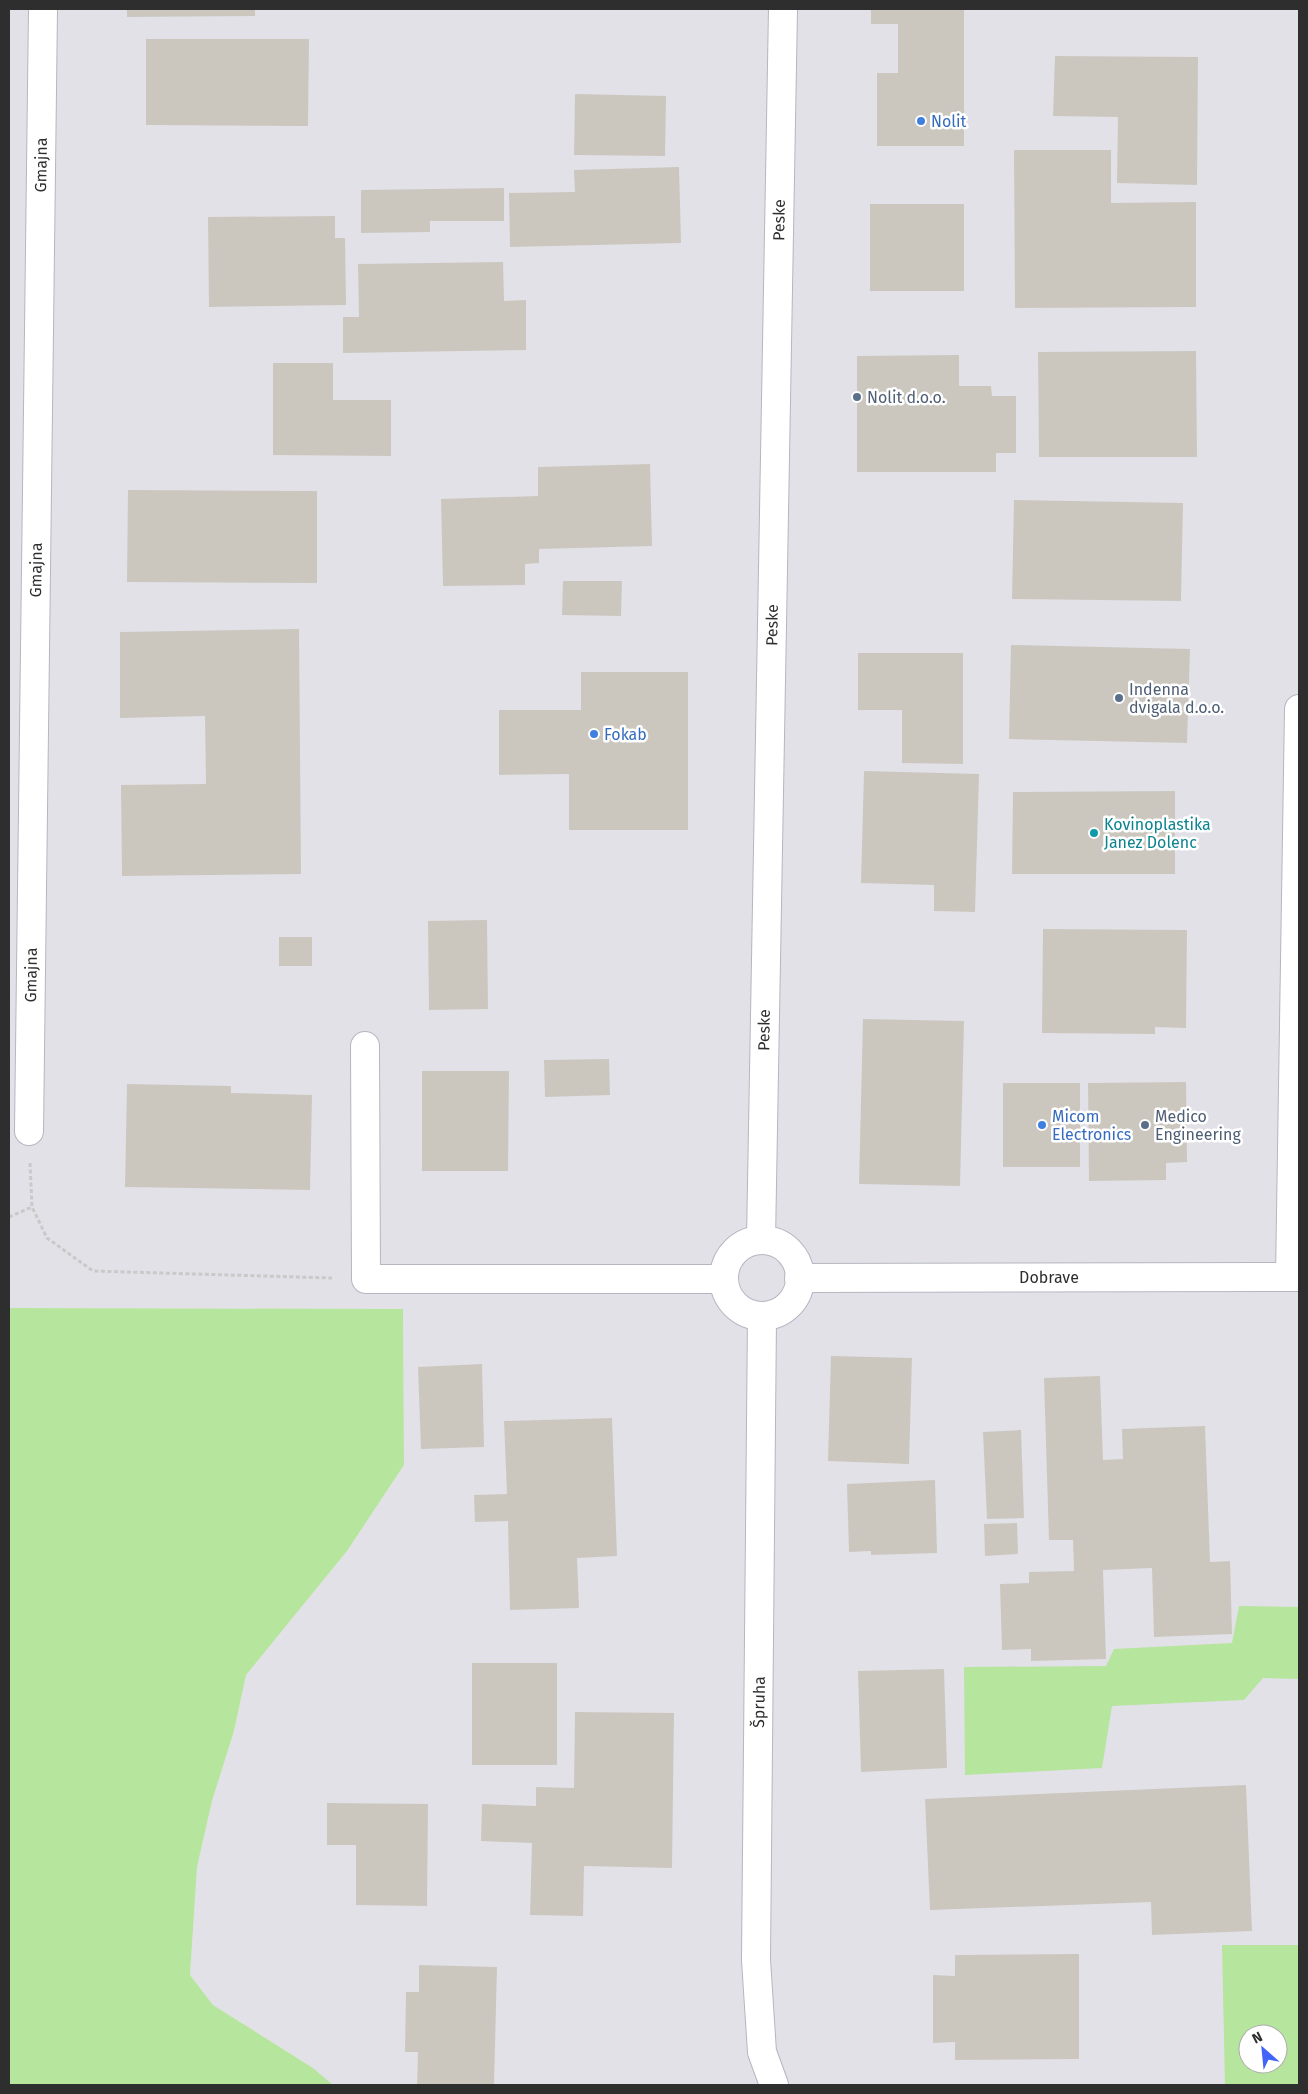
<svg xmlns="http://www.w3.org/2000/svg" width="1308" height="2094" font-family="'Fira Sans',sans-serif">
	<rect width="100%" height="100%" fill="#efe9e1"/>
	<path fill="#e3e1e8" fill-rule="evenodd" d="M9 9H1299V2085H333L313 2068 213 2005 190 1975 197 1867 212 1801 234 1731 246 1675 347 1551 404 1465 403 1309 9 1308ZM1248 2034H1278V2064H1248Z"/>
	<g fill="#b6e59e" fill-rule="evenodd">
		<path d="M9 1308 403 1309 404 1465 347 1551 246 1675 234 1731 212 1801 197 1867 190 1975 213 2005 313 2068 333 2085H9Z"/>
		<path d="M1239 1606 1299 1607V1679L1263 1678 1244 1700 1112 1706 1102 1768 965 1775 964 1667 1106 1666 1114 1649 1232 1643Z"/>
		<path d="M1222 1945H1299V2085H1225ZM1248 2034H1278V2064H1248Z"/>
	</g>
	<g fill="#cbc7bf">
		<path d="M127 9H255V16L127 17Z"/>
		<path d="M871 9H964V146H877V73H898V24H871Z"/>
		<path d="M146 39H309L308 126 146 125Z"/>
		<path d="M1055 56 1198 57 1197 185 1117 183 1118 117 1053 116Z"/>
		<path d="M575 94 666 96 665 156 574 155Z"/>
		<path d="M1014 150H1111V203L1196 202V307L1015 308Z"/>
		<path d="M679 167 681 243 510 247 509 193 575 192 574 170Z"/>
		<path d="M504 188V221H430V232L361 233V190Z"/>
		<rect x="870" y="204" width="94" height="87"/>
		<path d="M335 216V238H345L346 305 209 307 208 217Z"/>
		<path d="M503 262 504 301 526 300V350L343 353V317H359L358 264Z"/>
		<path d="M1196 351 1197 457H1039L1038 352Z"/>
		<path d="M959 355V386H991L992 396H1016V453H996V472H857V356Z"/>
		<path d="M273 363H333V400H391V456L273 455Z"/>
		<path d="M650 464 652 546 539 549V563L525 564V585L443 586 441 499 538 496V467Z"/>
		<path d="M128 490 317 491V583L127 582Z"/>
		<path d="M1014 500 1183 503 1181 601 1012 599Z"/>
		<path d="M563 581H622L621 616 562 615Z"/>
		<path d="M299 629 301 874 122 876 121 785 206 784 205 716 120 718V632Z"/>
		<path d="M1011 645 1190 649 1187 743 1009 739Z"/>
		<path d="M858 653H963V764L902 763V710H858Z"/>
		<path d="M581 672H688V830H569V774L499 775V710H581Z"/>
		<path d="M864 771 979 774 975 912 934 911V885L861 883Z"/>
		<path d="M1175 791V874H1012L1013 792Z"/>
		<path d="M487 920 488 1009 429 1010 428 921Z"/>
		<path d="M1043 929 1187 930 1186 1028 1155 1027V1034L1042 1033Z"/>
		<rect x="279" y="937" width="33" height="29"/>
		<path d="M863 1019 964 1021 960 1186 859 1184Z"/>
		<path d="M609 1059 610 1095 545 1097 544 1060Z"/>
		<path d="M422 1071H509L508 1171H422Z"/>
		<path d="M1186 1082 1187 1162 1166 1163V1180L1089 1181 1088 1083Z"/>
		<rect x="1003" y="1083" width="77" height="84"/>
		<path d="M127 1084 231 1086V1093L312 1095 310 1190 125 1187Z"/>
		<path d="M831 1356 912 1358 909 1464 828 1461Z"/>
		<path d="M482 1364 484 1447 421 1449 418 1367Z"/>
		<path d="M1100 1376 1103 1460 1123 1459 1122 1429 1205 1426 1210 1562 1230 1561 1232 1634 1154 1637 1152 1568 1103 1570 1106 1659 1031 1661V1649L1002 1650 1000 1584 1029 1583V1572L1074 1571 1073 1540H1049L1044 1378Z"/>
		<path d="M612 1418 617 1556 577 1558 579 1608 510 1610 508 1521 475 1522 474 1495 507 1494 504 1421Z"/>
		<path d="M1021 1430 1024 1518 987 1519 983 1432Z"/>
		<path d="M935 1480 937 1553 871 1555V1551L849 1552 847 1484Z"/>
		<path d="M1017 1523 1018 1554 985 1556 984 1524Z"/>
		<rect x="472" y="1663" width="85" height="102"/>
		<path d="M944 1669 947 1768 861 1772 858 1671Z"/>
		<path d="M575 1712 674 1713 672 1868 584 1866 583 1916 530 1915 532 1843 481 1841 482 1804 536 1806V1787L574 1788Z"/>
		<path d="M1246 1785 1252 1931 1152 1935 1151 1902 930 1910 925 1799Z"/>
		<path d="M327 1803 428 1804 427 1906 356 1905V1845H327Z"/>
		<path d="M1079 1954V2059L955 2060V2042L933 2043V1975L955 1976V1955Z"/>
		<path d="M419 1965 497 1967 494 2085H417L418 2052H405L406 1992H419Z"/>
	</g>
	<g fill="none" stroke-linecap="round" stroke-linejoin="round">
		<defs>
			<g id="street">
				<path d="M365 1046 366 1279H723"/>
				<path d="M29 1131 43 9"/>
				<path d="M761 1240 783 9"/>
				<circle cx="762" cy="1278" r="38"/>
				<path d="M1290 1277 1299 709"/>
				<path d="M799 1278 1299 1277"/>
				<path d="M762 1316 756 1960 762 2052 774 2085"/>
			</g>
		</defs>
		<use href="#street" stroke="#b4b7c1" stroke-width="30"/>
		<g stroke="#c9c9c9" stroke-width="3" stroke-dasharray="4 2.5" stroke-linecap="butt">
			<path d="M30 1163 32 1207 47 1238 93 1271 332 1278"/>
			<path d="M9 1217 32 1207"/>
		</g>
		<use href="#street" stroke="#fff" stroke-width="28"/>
	</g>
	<g fill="#3f7fe0" stroke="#fff" stroke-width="2">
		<circle cx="921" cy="121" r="5"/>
		<circle cx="594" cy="734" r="5"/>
		<circle cx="1042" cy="1125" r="5"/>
	</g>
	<g fill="#5c6f8a" stroke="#fff" stroke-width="2">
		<circle cx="857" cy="397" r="5"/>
		<circle cx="1119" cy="698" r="5"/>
		<circle cx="1145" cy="1125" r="5"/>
	</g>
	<circle fill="#0f9aa8" stroke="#fff" stroke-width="2" cx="1094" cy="833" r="5"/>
	<g text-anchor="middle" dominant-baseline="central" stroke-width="5" stroke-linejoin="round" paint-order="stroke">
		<g font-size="16" fill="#366cbe" stroke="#fff" text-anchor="start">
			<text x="931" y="121">Nolit</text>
			<text x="604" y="734">Fokab</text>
			<text x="1052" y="1116">Micom<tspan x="1052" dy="18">Electronics</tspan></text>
		</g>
		<g font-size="16" fill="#2e2e2e" stroke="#fff">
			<text transform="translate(41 165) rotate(-89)">Gmajna</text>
			<text transform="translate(779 220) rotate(-89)">Peske</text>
			<text transform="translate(36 570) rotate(-89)">Gmajna</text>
			<text transform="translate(772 625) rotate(-89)">Peske</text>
			<text transform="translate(31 975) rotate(-89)">Gmajna</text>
			<text transform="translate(764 1030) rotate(-89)">Peske</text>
			<text x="1049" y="1277">Dobrave</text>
			<text transform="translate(759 1702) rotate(-89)">Špruha</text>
		</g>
		<g font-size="16" fill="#4e5e75" stroke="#fff" text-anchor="start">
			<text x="867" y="397">Nolit d.o.o.</text>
			<text x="1129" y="689">Indenna<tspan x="1129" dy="18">dvigala d.o.o.</tspan></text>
			<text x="1155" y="1116">Medico<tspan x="1155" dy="18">Engineering</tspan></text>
		</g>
		<g font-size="16" fill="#0d838f" stroke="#fff" text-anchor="start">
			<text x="1104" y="824">Kovinoplastika<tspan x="1104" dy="18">Janez Dolenc</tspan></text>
		</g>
	</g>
	<rect width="1308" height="2094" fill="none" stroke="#2e2e2e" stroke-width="20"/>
	<g transform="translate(1263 2049) rotate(333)"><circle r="24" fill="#ffffff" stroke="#ababab"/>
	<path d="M0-4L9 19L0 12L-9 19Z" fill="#4264fb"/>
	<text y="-8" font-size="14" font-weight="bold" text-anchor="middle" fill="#2e2e2e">N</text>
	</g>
</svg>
